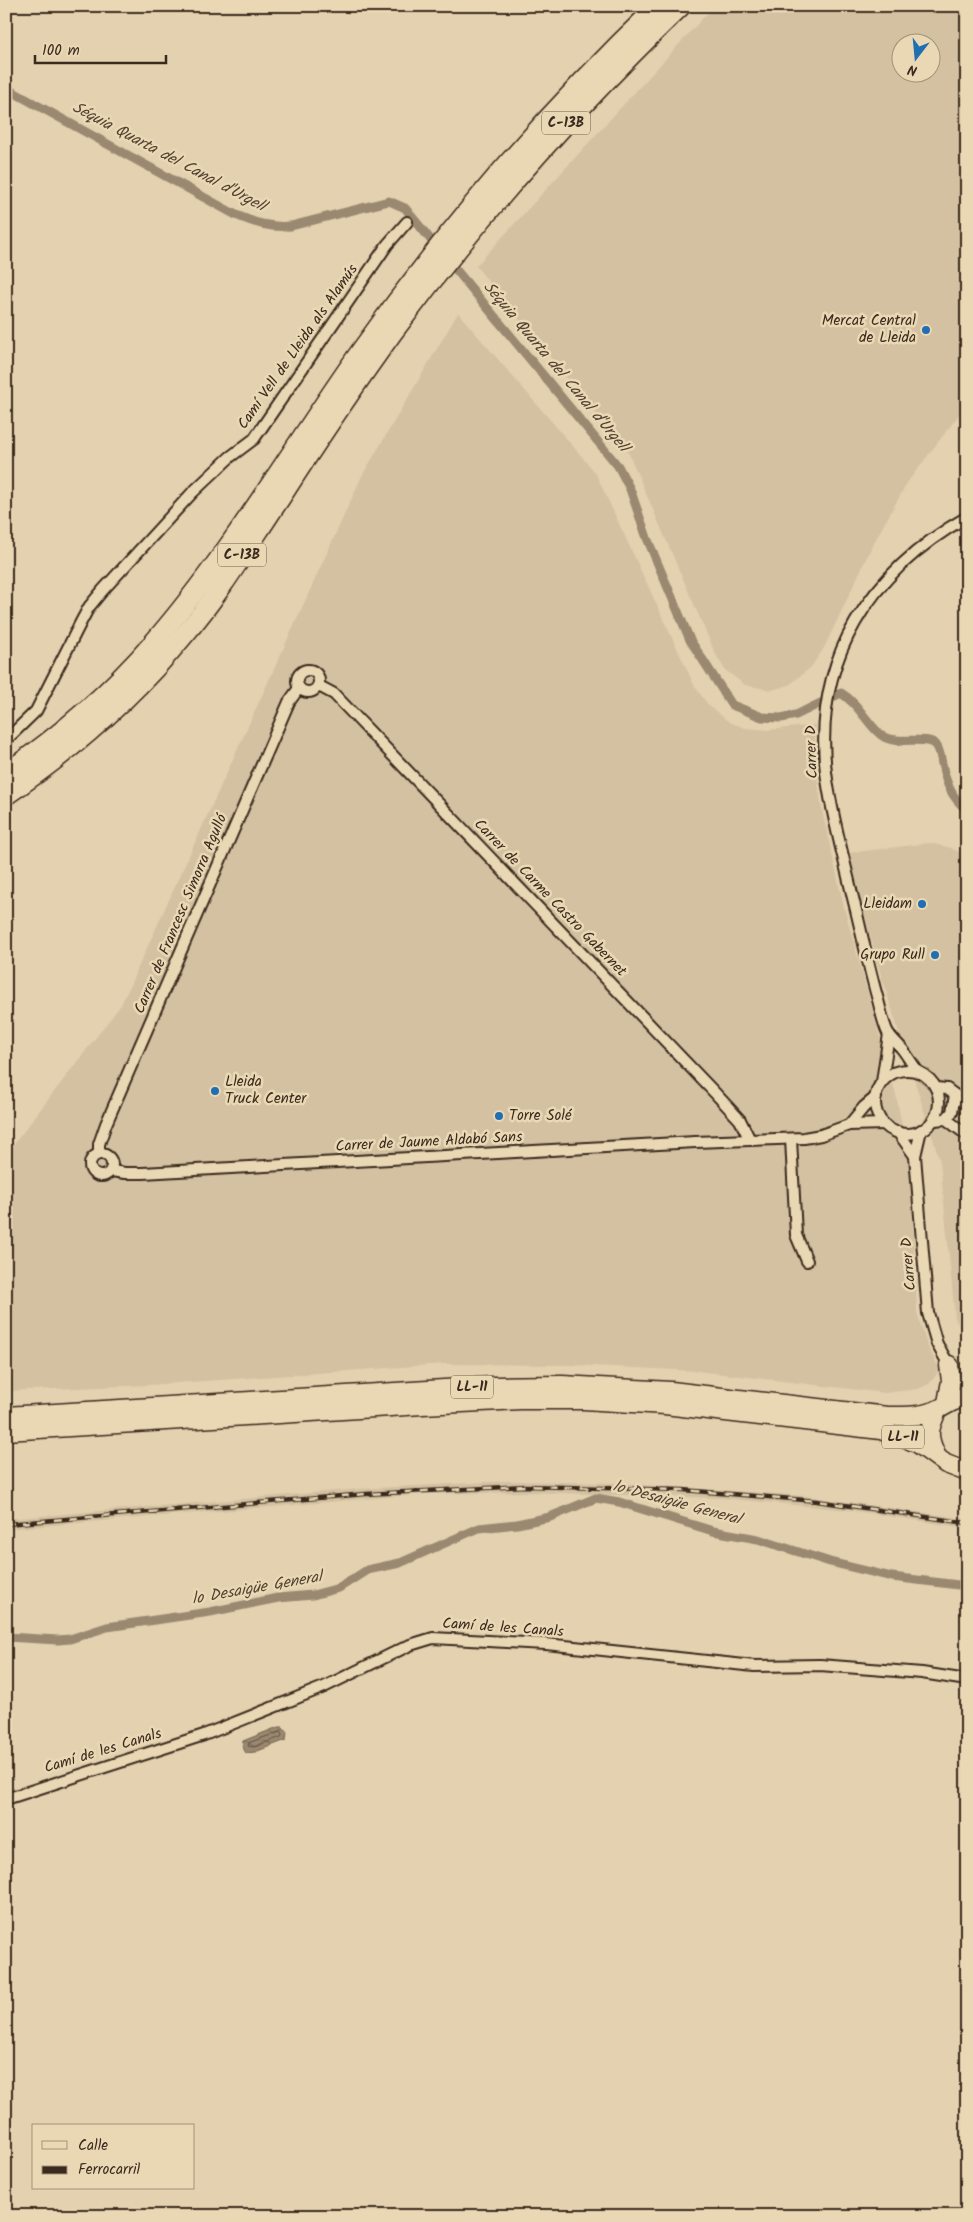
<svg xmlns="http://www.w3.org/2000/svg" width="973" height="2222" font-family="Kalam,sans-serif">
	<defs>
		<pattern id="water-waves" width="16" height="10" patternUnits="userSpaceOnUse" patternTransform="scale(1.25)"><rect width="16" height="10" fill="#9a8870"/><path d="M0 5q4-4 8 0t8 0" fill="none" stroke="#7f6f5b"/></pattern>
	</defs>
	<rect width="100%" height="100%" fill="#e3d1af"/>
	<filter id="ink" filterUnits="userSpaceOnUse"><feTurbulence type="fractalNoise" baseFrequency=".02" numOctaves="2"/><feDisplacementMap in="SourceGraphic" scale="10" xChannelSelector="R" yChannelSelector="G"/><feConvolveMatrix kernelMatrix="1 2 1 2 8 2 1 2 1" color-interpolation-filters="sRGB"/></filter>
	<g filter="url(#ink)">
		<g fill="#d3c1a2" fill-rule="evenodd">
			<path d="M714 6H967V404L907 483 873 544 824 648 811 667 789 685 772 690 745 685 725 670 715 653 629 454 476 266ZM900 42H930V72H900Z"/>
			<path d="M458 313 595 472 694 685 708 705 729 722 745 728 768 730 815 725V763L822 810 844 907 896 1095 910 1166 917 1312 927 1345 940 1370 929 1384 918 1389 885 1393 697 1371 574 1365 444 1364 148 1385 6 1391V1157L17 1140 121 1005 362 476Z"/>
			<path d="M930 843 951 848 967 856V1336L962 1332 955 1318 940 1161 880 972 848 853Z"/>
			<path d="M508 1481 615 1483 806 1496 967 1519V1528L849 1510 720 1498 526 1492 424 1494 6 1529V1519L358 1489Z"/>
		</g>
		<path fill="url(#water-waves)" stroke="#74624f" d="M278 1727H283L287 1732 286 1740 255 1752 246 1753 242 1746 243 1741Z"/>
		<g fill="none" stroke-linecap="round" stroke-linejoin="round">
			<path stroke="#61503f" stroke-width="1" d="M280 1732 282 1735 281 1737 254 1747 248 1746 249 1743Z"/>
			<g stroke="#9a8870" stroke-width="9">
				<path d="M6 88 236 215C255 223 270 228 291 226L389 201 405 208 439 250"/>
				<path d="M448 260 618 466 630 489 647 538 690 640 732 705 762 717 781 718 796 715 841 693C860 704 869 728 884 737 899 745 928 735 936 745 940 750 941 758 942 764 946 783 951 797 967 810"/>
				<path d="M6 1637 58 1640 70 1639 107 1627 210 1612 278 1598 313 1595 339 1588 367 1570 400 1563 479 1528 517 1524 550 1517 596 1498 619 1502 713 1531 758 1539 830 1562 892 1577 967 1586"/>
			</g>
			<defs>
				<g id="minor">
					<circle cx="308" cy="681" r="11"/>
					<path d="M319 686 334 694 715 1093 740 1120 750 1140"/>
					<path d="M6 740 36 711 81 622 89 607 103 590 192 493 230 457 254 439 387 245 407 222"/>
					<circle cx="907" cy="1102" r="32"/>
					<path d="M918 1072C913 1065 908 1057 903 1050 898 1044 892 1039 888 1033 883 1023 881 1011 878 1000 868 965 861 929 852 894 843 854 831 813 826 772 813 658 870 572 967 517"/>
					<path d="M882 1082 889 1034"/>
					<path d="M936 1088 947 1089 967 1104"/>
					<path d="M946 1119 952 1112 955 1095"/>
					<path d="M934 1120 946 1119 967 1135"/>
					<path d="M849 1125 864 1107 876 1097"/>
					<path d="M921 1130 915 1156 928 1313 937 1344 949 1365"/>
					<path d="M898 1132 915 1156"/>
					<path d="M791 1139 796 1235 807 1261"/>
					<circle cx="101" cy="1165" r="11"/>
					<path d="M99 1154V1144L106 1124 289 702 299 688"/>
					<path d="M111 1171 125 1173H143L695 1142 804 1138 821 1135 849 1125 884 1124"/>
					<path d="M6 1799 204 1735 324 1687 410 1645 433 1638 546 1644 754 1666 820 1665 922 1673 967 1680"/>
				</g>
				<g id="trunk">
					<path d="M947 1403 951 1381 949 1365"/>
					<path d="M6 1416 493 1386 562 1385 671 1391 887 1416C903 1416 918 1417 934 1411 946 1407 953 1398 967 1398"/>
					<path d="M6 1431 422 1405 520 1400H584L665 1405 881 1430 917 1443 946 1464 967 1472"/>
					<path d="M937 1457C927 1436 928 1431 937 1411"/>
				</g>
				<g id="motorway">
					<path d="M6 773C61 735 111 692 154 642 232 552 292 448 360 352 448 228 548 111 658 6"/>
					<path d="M6 795C73 750 133 697 185 634 221 592 250 543 281 497 317 441 354 386 393 332 480 215 576 107 681 6"/>
				</g>
			</defs>
			<use href="#minor" stroke="#3b2a1e" stroke-width="14"/>
			<use href="#trunk" stroke="#3b2a1e" stroke-width="21"/>
			<use href="#motorway" stroke="#3b2a1e" stroke-width="22"/>
			<use href="#minor" stroke="#ead8b5" stroke-width="10"/>
			<use href="#trunk" stroke="#ead8b5" stroke-width="18"/>
			<use href="#motorway" stroke="#ead8b5" stroke-width="19"/>
			<defs>
				<path id="rail" d="M6 1524 366 1494 525 1486 683 1490 817 1501 967 1523"/>
			</defs>
			<use href="#rail" stroke="#3b2a1e" stroke-width="4.5"/>
			<use href="#rail" stroke="#ead8b5" stroke-width="2.5" stroke-dasharray="8" stroke-linecap="butt"/>
		</g>
	</g>
	<g fill="#1f6fb2" stroke="#ead8b5" stroke-width="2">
		<circle cx="926" cy="330" r="5"/>
		<circle cx="922" cy="904" r="5"/>
		<circle cx="935" cy="955" r="5"/>
		<circle cx="215" cy="1091" r="5"/>
		<circle cx="499" cy="1116" r="5"/>
	</g>
	<g text-anchor="middle" dominant-baseline="central" stroke-width="5" stroke-linejoin="round" paint-order="stroke">
		<g fill="#ead8b5" stroke="#705e4b" stroke-width="1">
			<rect x="542" y="111.5" width="48" height="23" rx="4"/>
			<rect x="218" y="543.5" width="48" height="23" rx="4"/>
			<rect x="451" y="1375.5" width="42" height="23" rx="4"/>
			<rect x="882" y="1425.5" width="42" height="23" rx="4"/>
		</g>
		<g font-size="14" font-weight="bold" fill="#3b2a1e">
			<text x="566" y="123">C-13B</text>
			<text x="242" y="555">C-13B</text>
			<text x="472" y="1387">LL-11</text>
			<text x="903" y="1437">LL-11</text>
		</g>
		<g font-size="15" fill="#3b2a1e" stroke="#ead8b5" text-anchor="end">
			<text x="916" y="321">Mercat Central<tspan x="916" dy="17">de Lleida</tspan></text>
			<text x="912" y="904">Lleidam</text>
			<text x="925" y="955">Grupo Rull</text>
			<text x="225" y="1082" text-anchor="start">Lleida<tspan x="225" dy="17">Truck Center</tspan></text>
			<text x="509" y="1116" text-anchor="start">Torre Solé</text>
		</g>
		<g font-size="15" fill="#3b2a1e" stroke="#ead8b5">
			<text transform="translate(298 347) rotate(-55)">Camí Vell de Lleida als Alamús</text>
			<text transform="translate(812 752) rotate(-92)">Carrer D</text>
			<text transform="translate(550 898) rotate(46)">Carrer de Carme Castro Gabernet</text>
			<text transform="translate(181 914) rotate(-67)">Carrer de Francesc Simorra Agulló</text>
			<text transform="translate(429 1142) rotate(-3)">Carrer de Jaume Aldabó Sans</text>
			<text transform="translate(909 1264) rotate(-95)">Carrer D</text>
			<text transform="translate(503 1628) rotate(4)">Camí de les Canals</text>
			<text transform="translate(103 1751) rotate(-17)">Camí de les Canals</text>
		</g>
		<g font-size="16" font-style="italic" fill="#534232" stroke="#ead8b5">
			<text transform="translate(169 157) rotate(28)">Séquia Quarta del Canal d'Urgell</text>
			<text transform="translate(556 367) rotate(50)">Séquia Quarta del Canal d'Urgell</text>
			<text transform="translate(677 1503) rotate(15)">lo Desaigüe General</text>
			<text transform="translate(257 1588) rotate(-10)">lo Desaigüe General</text>
		</g>
	</g>
	<rect width="973" height="2222" fill="none" stroke="#ead8b5" stroke-width="25"/>
	<rect x="12" y="12" width="948" height="2197" fill="none" stroke="#3b2a1e" stroke-width="2" filter="url(#ink)"/>
	<rect x="32" y="2124" width="162" height="65" fill="#ead8b5" stroke="#a49279"/>
	<rect x="42" y="2141" width="25" height="8" fill="#ead8b5" stroke="#a49279"/>
	<text x="78" y="2150" font-size="15" fill="#3b2a1e">Calle</text>
	<rect x="42" y="2166" width="25" height="8" fill="#3b2a1e" stroke="#a49279"/>
	<text x="78" y="2174" font-size="15" fill="#3b2a1e">Ferrocarril</text>
	<g transform="translate(916 58) rotate(196)"><circle r="24" fill="#ead8b5" stroke="#a49279"/>
	<path d="M0-4L9 19L0 12L-9 19Z" fill="#1f6fb2"/>
	<text y="-8" font-size="14" font-weight="bold" text-anchor="middle" fill="#3b2a1e">N</text>
	</g>
	<path d="M35 55v8h131v-8" fill="none" stroke="#3b2a1e" stroke-width="2.5"/>
	<text x="42" y="55" font-size="15" fill="#3b2a1e" stroke="#ead8b5" stroke-width="4" paint-order="stroke">100 m</text>
</svg>
